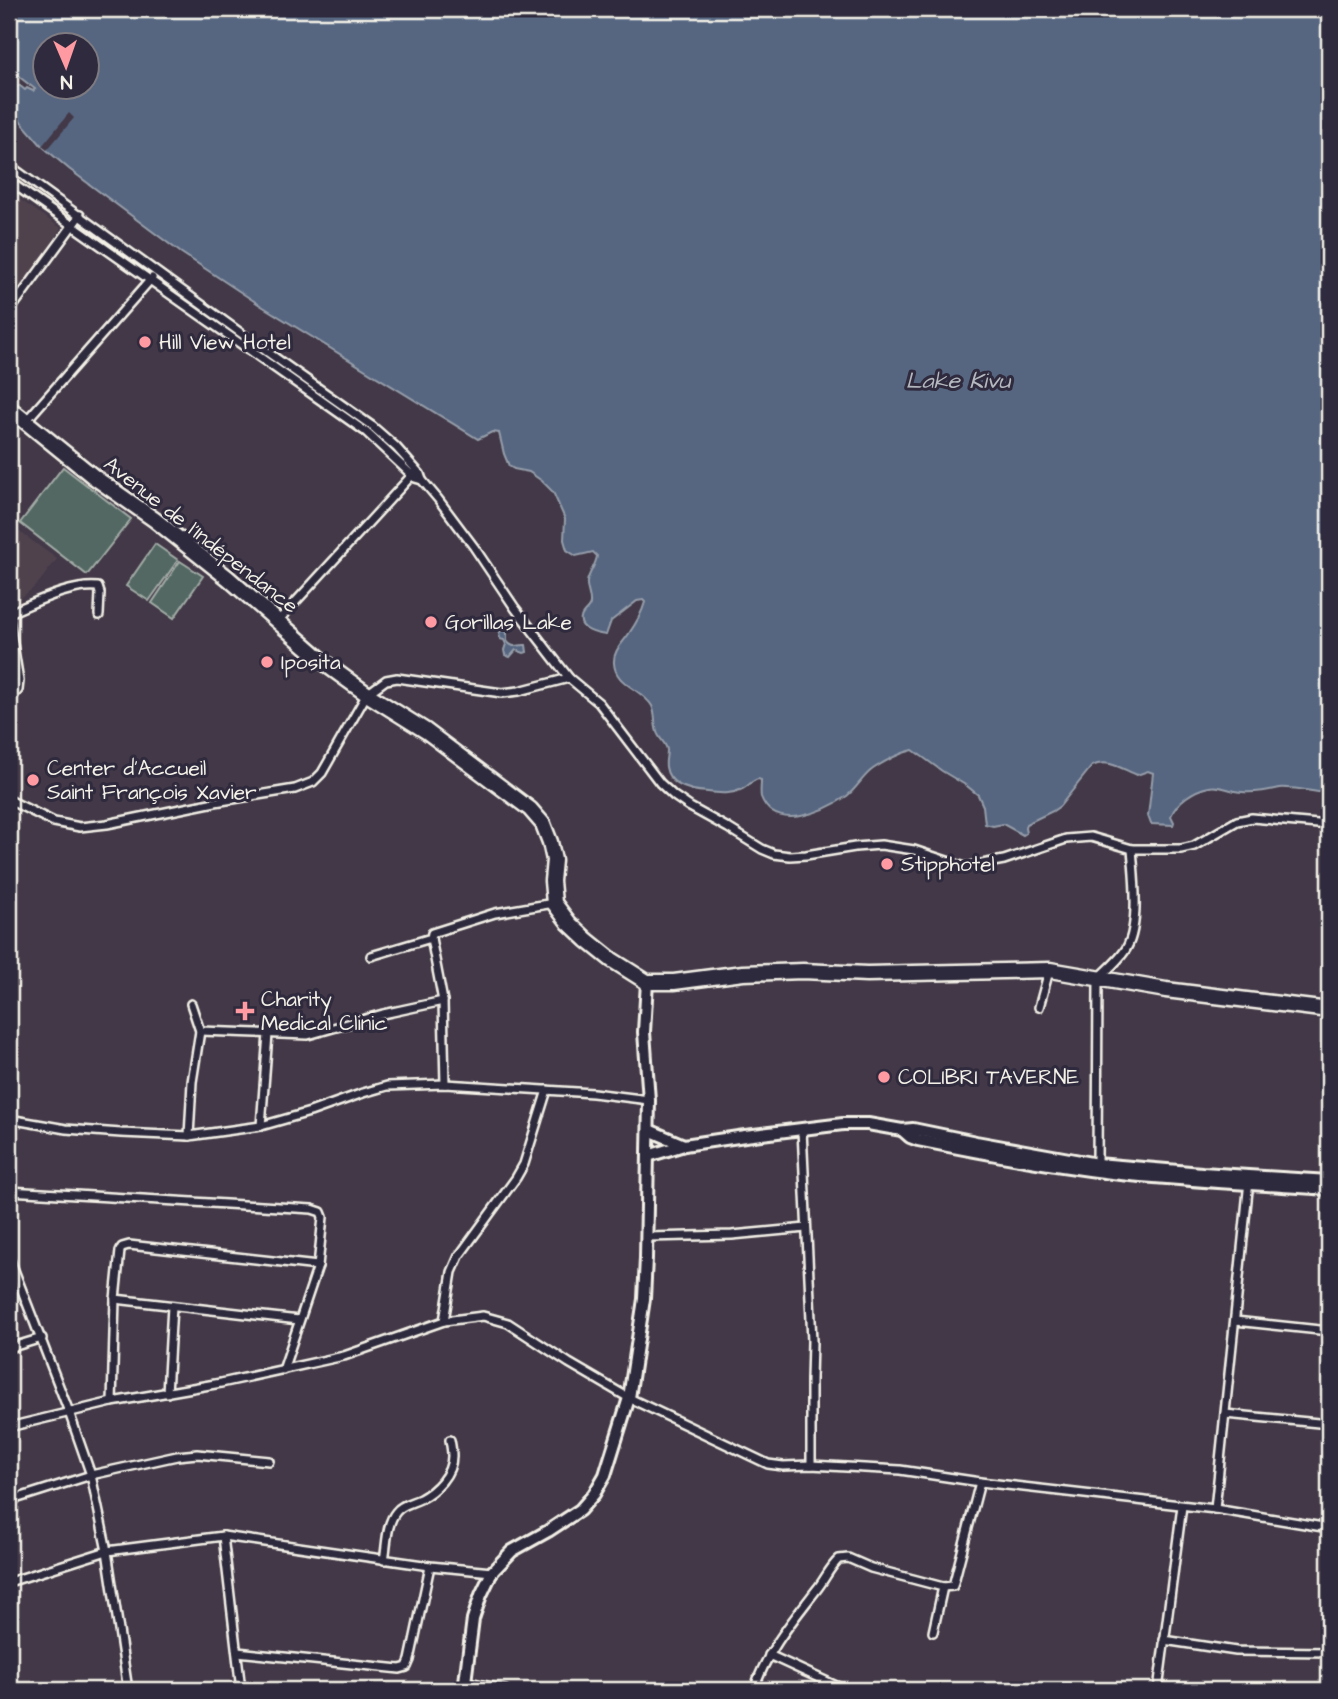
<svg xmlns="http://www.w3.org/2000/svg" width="1338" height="1699" font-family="'Architects Daughter',sans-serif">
	<rect width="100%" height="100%" fill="#423847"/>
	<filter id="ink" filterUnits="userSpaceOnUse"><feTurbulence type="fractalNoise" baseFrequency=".0143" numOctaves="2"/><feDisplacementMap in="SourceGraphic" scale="14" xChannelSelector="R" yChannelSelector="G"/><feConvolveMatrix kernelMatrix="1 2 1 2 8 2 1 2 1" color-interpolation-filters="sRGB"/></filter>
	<g filter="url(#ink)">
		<g fill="#4f424e">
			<path d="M9 192 61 228 9 308Z"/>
			<path d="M9 524 57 559 36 586 9 607Z"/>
		</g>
		<g fill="#526864" stroke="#a3aca6" stroke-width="2">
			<path d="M63 467 131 519 87 575 20 523Z"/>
			<path d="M155 544 178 560 149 601 126 586Z"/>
			<path d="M180 561 203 576 174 618 152 603Z"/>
		</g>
		<g fill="#576681" stroke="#969eaa" stroke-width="2" fill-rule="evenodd">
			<path d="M9 9H1329V794C1318 792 1289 787 1280 788 1267 791 1255 793 1242 792 1230 792 1220 784 1209 787 1194 790 1177 801 1171 816L1174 822 1173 825 1151 824 1148 816 1153 773 1148 771 1137 775C1122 769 1108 758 1092 766L1060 806 1053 811 1026 824 1025 828 1026 833 1023 835 1003 824 993 826 985 824 983 806 978 795 967 786 942 771 913 750C900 753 885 761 873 769 863 776 857 788 847 796 825 811 775 834 761 797 760 792 761 786 761 780L758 779C751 781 747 788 740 790 730 795 719 793 708 792 692 791 669 787 666 767 665 761 667 756 667 750 666 743 659 739 657 732 654 723 656 714 652 706 641 688 615 685 614 663 613 651 622 644 628 635 635 625 642 613 645 602L643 600 637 601 611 621 606 635C598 634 578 630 581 618 582 612 589 610 590 604 591 596 586 589 587 582 589 572 596 565 597 556L593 552 576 556 567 550 564 540 565 519 553 492 542 481 529 472 514 469 509 466 504 454 499 433 492 432 478 439 260 305 180 252 69 169 42 146 23 124 15 113 13 98 15 88 19 85 25 90 27 88 33 91 35 89 9 69ZM46 46H88V88H46Z"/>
			<path d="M503 630 507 633V641C513 650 518 644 526 645L527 652 524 653 516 650 510 657 505 655 504 650 506 644 504 640 500 639 499 632Z"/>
		</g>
		<path fill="#423847" d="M69 113 74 118 47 150 42 146Z"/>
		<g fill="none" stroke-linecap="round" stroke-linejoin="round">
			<defs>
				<g id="street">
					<path d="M9 165 256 344 372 426 396 447 420 474 422 480 438 499 474 547 515 608 569 678 599 703 660 783 674 796 690 807 728 828 762 849 774 854 790 856 806 855 855 847 881 845 914 850 965 867 1004 860 1066 839 1091 837 1132 849H1181L1194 846 1237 821 1252 818 1329 825"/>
					<path d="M9 181 366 432 415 478 422 480"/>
					<path d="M9 312 80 215"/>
					<path d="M26 421 152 278"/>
					<path d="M9 613C34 603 71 584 98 587L100 593 99 615"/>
					<path d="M9 619 19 681 18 690 9 701"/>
					<path d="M278 621 414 473"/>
					<path d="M9 800 54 822 80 827 107 824 215 802 295 789 313 782 322 773 367 694 386 680 397 678 502 693 519 691 569 678"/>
					<path d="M431 938 443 1001 445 1084"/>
					<path d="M371 956 431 938 432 933 495 913 554 903"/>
					<path d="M1039 1007 1049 971"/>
					<path d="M200 1031 308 1035 383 1014 443 1001"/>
					<path d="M9 1119 66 1129 121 1133 189 1136 261 1126 310 1112 363 1093 387 1086 445 1084 593 1093 649 1100"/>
					<path d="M261 1126 268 1034"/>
					<path d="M802 1130 812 1341 811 1380V1465"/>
					<path d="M189 1136 192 1082 200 1031 191 1004"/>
					<path d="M1097 1165 1098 979C1107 970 1117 962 1124 952 1141 930 1134 876 1132 849"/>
					<path d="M9 1191 312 1209 321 1212 323 1217 318 1266 283 1370"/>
					<path d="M647 1237 732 1235 806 1228"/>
					<path d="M9 1257 69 1412 91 1475 107 1551 128 1690"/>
					<path d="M115 1299 299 1320"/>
					<path d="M444 1321 452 1272 459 1256 516 1178 524 1164 547 1090"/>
					<path d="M1235 1321 1329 1331"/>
					<path d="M9 1348 42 1338"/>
					<path d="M167 1393 172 1306"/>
					<path d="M112 1402 115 1299 120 1251 122 1247 129 1245 318 1266"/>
					<path d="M1225 1414 1329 1424"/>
					<path d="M9 1427 112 1402 221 1383 344 1356 444 1321 483 1316 508 1323 569 1363 629 1398 768 1464 783 1466 811 1465 900 1470 980 1482 1215 1509 1329 1528"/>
					<path d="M9 1501 91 1475 177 1456 197 1454 269 1461"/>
					<path d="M1215 1509 1249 1181"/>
					<path d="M223 1536 241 1690"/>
					<path d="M384 1560C387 1545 386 1524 396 1512 402 1504 412 1503 420 1499 435 1491 452 1475 452 1456 452 1451 451 1445 450 1440"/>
					<path d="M9 1582 107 1551 223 1536 430 1566 492 1572"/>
					<path d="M933 1632 943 1587"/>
					<path d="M1164 1640 1236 1651 1329 1652"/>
					<path d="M237 1652 400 1669 407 1667 410 1660 430 1566"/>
					<path d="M769 1655 845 1690"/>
					<path d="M465 1681 506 1690"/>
					<path d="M754 1690C766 1652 793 1620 817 1589 825 1579 830 1567 839 1559L848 1558 871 1568 943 1587 953 1586 980 1482"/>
					<path d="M1158 1690 1182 1506"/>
				</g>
				<g id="secondary">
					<path d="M649 1130 684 1145"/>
					<path d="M902 1130 910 1137 918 1140C982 1153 1047 1165 1112 1173 1184 1181 1257 1184 1329 1189"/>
					<path d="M648 1156 684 1145 745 1136 843 1124H868L902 1130 913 1129 976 1142 1097 1164 1202 1173 1329 1181"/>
					<path d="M464 1690 473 1619 481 1595 492 1572 512 1551 548 1531 580 1510 594 1494 605 1475 629 1398 644 1299 646 1258 649 1100 644 1032 647 982"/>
				</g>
				<path id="highway" d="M9 408 94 477 155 520 228 578 331 668 367 694 426 731 530 809 543 824 550 842 554 860 552 881 554 903 569 923 587 940 612 960 647 982H674L743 973 803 971 867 974 1050 970 1166 990 1329 1010"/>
			</defs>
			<use href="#street" stroke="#f4f1e8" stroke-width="12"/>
			<use href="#secondary" stroke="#f4f1e8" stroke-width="16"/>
			<use href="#highway" stroke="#f4f1e8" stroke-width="19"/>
			<use href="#street" stroke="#2f2a3d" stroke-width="7"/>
			<use href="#secondary" stroke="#2f2a3d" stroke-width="10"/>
			<use href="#highway" stroke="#2f2a3d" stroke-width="14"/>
		</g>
	</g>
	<g fill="#ff9aa2" stroke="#2f2a3d" stroke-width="2.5">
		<circle cx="145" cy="342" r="7"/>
		<circle cx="431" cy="622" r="7"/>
		<circle cx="267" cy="662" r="7"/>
		<circle cx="33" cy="780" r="7"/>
		<circle cx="887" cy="864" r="7"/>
		<path d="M241.5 1000.5h7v7h7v7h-7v7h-7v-7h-7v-7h7z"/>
		<circle cx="884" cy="1077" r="7"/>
	</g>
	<g text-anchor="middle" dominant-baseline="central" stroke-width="6" stroke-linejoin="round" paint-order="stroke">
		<g font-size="21" fill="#f4f1e8" stroke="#2f2a3d" text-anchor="start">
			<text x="159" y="342">Hill View Hotel</text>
			<text x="445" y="622">Gorillas Lake</text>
			<text x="281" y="662">Iposita</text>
			<text x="47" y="768">Center d'Accueil<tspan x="47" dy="24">Saint François Xavier</tspan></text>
			<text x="901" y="864">Stipphotel</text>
			<text x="261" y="999">Charity<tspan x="261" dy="24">Medical Clinic</tspan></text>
			<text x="898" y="1077">COLIBRI TAVERNE</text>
		</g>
		<g font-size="21" fill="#f4f1e8" stroke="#2f2a3d">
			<text transform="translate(201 535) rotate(38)">Avenue de l'Indépendance</text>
		</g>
		<g font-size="23" font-style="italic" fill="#b5b9bf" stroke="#2f2a3d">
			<text x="958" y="381">Lake Kivu</text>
		</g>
	</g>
	<rect width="1338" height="1699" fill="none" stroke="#2f2a3d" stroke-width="35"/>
	<rect x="18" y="18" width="1303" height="1664" fill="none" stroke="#f4f1e8" stroke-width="2.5" filter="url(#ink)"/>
	<g transform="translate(66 66) rotate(178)"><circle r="33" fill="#2f2a3d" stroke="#7e7a81" stroke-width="2"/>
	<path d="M0-5L12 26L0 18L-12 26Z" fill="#ff9aa2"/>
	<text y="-10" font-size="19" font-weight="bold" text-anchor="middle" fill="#f4f1e8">N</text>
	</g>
</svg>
